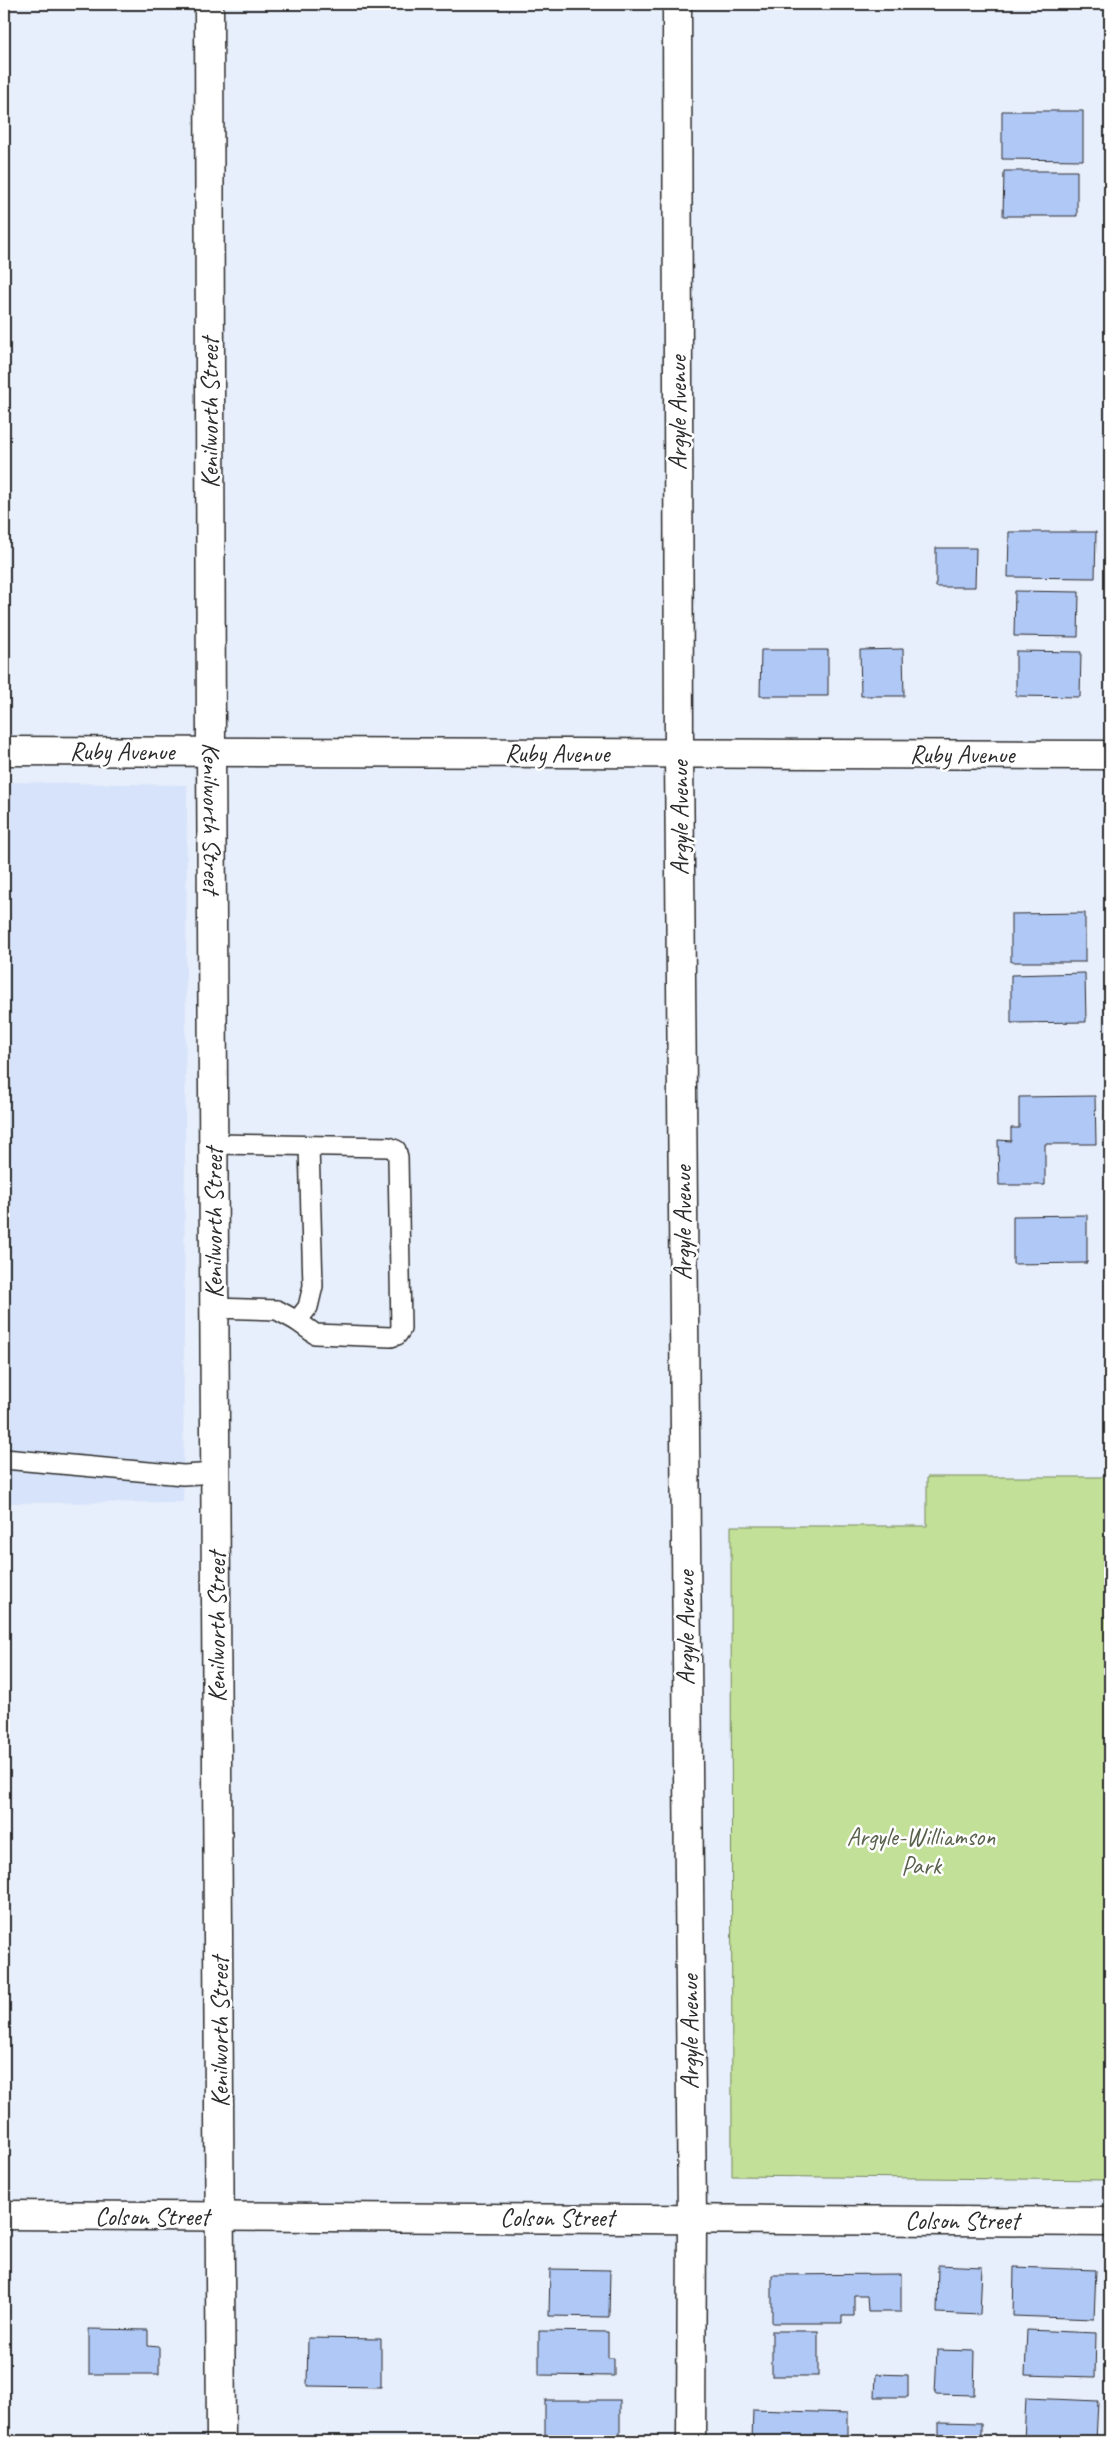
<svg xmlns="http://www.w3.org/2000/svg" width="1114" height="2445" font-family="Caveat,sans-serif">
	<rect width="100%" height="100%" fill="#e7eefc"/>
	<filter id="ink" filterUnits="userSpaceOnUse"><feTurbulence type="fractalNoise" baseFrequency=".02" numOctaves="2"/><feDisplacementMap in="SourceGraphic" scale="10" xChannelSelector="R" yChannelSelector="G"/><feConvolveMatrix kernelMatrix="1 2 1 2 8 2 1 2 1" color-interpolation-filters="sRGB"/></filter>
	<g filter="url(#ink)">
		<path fill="#d6e3fa" d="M4 782 187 785 183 1502 4 1503Z"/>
		<path fill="#c2e097" stroke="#768661" d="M927 1477H1110V2180L732 2176 731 1526H927Z"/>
		<g fill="#b0c8f6" stroke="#2b2b2b">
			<path d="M1002 111H1083V160L1002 159Z"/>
			<path d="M1004 171H1077V216H1003Z"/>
			<path d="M1009 532H1096L1095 578 1008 577Z"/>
			<path d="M936 548H976L975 587H936Z"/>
			<path d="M1015 591 1079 592 1078 637 1014 636Z"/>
			<path d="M903 649 904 696H861L860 650Z"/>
			<path d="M761 650H828V696H760Z"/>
			<path d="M1016 651 1081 652 1080 697 1016 696Z"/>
			<path d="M1085 913V962H1011V914Z"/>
			<path d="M1085 973 1086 1022 1011 1023V975Z"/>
			<path d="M1095 1096 1096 1144H1045V1185H999L998 1140 1011 1141V1128H1019V1097Z"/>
			<path d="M1087 1215V1263L1013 1264V1216Z"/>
			<path d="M938 2265 982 2267 980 2315 937 2313Z"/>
			<path d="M1014 2267 1096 2270 1094 2319 1013 2316Z"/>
			<path d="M550 2269 610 2270 609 2317 549 2316Z"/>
			<path d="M901 2274V2312H868L867 2295H854V2316H842V2323H772V2275Z"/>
			<path d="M89 2329 148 2330V2346L159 2347V2374H89Z"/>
			<path d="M1027 2330 1096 2333 1095 2377 1025 2375Z"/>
			<path d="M539 2331 608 2332V2358H614V2376L539 2375Z"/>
			<rect x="772" y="2331" width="46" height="45"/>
			<path d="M308 2338 381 2339V2387L307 2386Z"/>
			<path d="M937 2350 975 2351 974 2395 935 2394Z"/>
			<path d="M876 2374 908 2375V2397H875Z"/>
			<path d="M1026 2398 1098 2401 1096 2441H1024Z"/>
			<rect x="545" y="2400" width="75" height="41"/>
			<path d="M753 2410 848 2413V2441H752Z"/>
			<path d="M939 2422 981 2423V2441H939Z"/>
		</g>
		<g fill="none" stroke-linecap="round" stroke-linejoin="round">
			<defs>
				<g id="service">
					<path d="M214 1144 389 1147 396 1150 398 1157 401 1329 397 1335 391 1337 315 1334 297 1321"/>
					<path d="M215 1308 277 1310 297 1321 308 1307 313 1286 309 1146"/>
					<path d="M4 1459 183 1475 216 1473"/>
				</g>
				<g id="minor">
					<path id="s1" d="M209 4 211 752 221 2441"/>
					<path d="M677 4 679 755 692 2219 691 2441"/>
					<path d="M4 751 1110 755"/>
					<path d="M4 2215 1110 2222"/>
				</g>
			</defs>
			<use href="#service" stroke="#2b2b2b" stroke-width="22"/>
			<use href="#minor" stroke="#2b2b2b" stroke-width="31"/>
			<use href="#service" stroke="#fff" stroke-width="19"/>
			<use href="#minor" stroke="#fff" stroke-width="28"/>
		</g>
	</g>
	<g text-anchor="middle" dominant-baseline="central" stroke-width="5" stroke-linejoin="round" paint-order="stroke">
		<g font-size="25" fill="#2b2b2b" stroke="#fff">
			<text transform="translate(210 413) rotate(-90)">Kenilworth Street</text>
			<text transform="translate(678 413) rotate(-90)">Argyle Avenue</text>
			<text x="122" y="752">Ruby Avenue</text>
			<text x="557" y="754">Ruby Avenue</text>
			<text x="962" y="755">Ruby Avenue</text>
			<text stroke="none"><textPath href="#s1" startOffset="814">Kenilworth Street</textPath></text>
			<text transform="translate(680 818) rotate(-90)">Argyle Avenue</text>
			<text transform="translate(214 1223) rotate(-90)">Kenilworth Street</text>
			<text transform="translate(683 1223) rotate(-90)">Argyle Avenue</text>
			<text transform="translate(217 1627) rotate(-90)">Kenilworth Street</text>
			<text transform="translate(686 1628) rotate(-90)">Argyle Avenue</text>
			<text transform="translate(220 2032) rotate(-90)">Kenilworth Street</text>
			<text transform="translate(690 2032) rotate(-90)">Argyle Avenue</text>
			<text x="152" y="2217">Colson Street</text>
			<text x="557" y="2218">Colson Street</text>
			<text x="962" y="2221">Colson Street</text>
		</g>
		<g font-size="25" fill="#58614b" stroke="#fff">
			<text x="921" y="1837">Argyle-Williamson<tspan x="921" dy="29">Park</tspan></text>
		</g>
	</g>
	<rect width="1114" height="2445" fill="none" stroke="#fff" stroke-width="20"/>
	<rect x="10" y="10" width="1094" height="2425" fill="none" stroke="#2b2b2b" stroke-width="2" filter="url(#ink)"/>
</svg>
